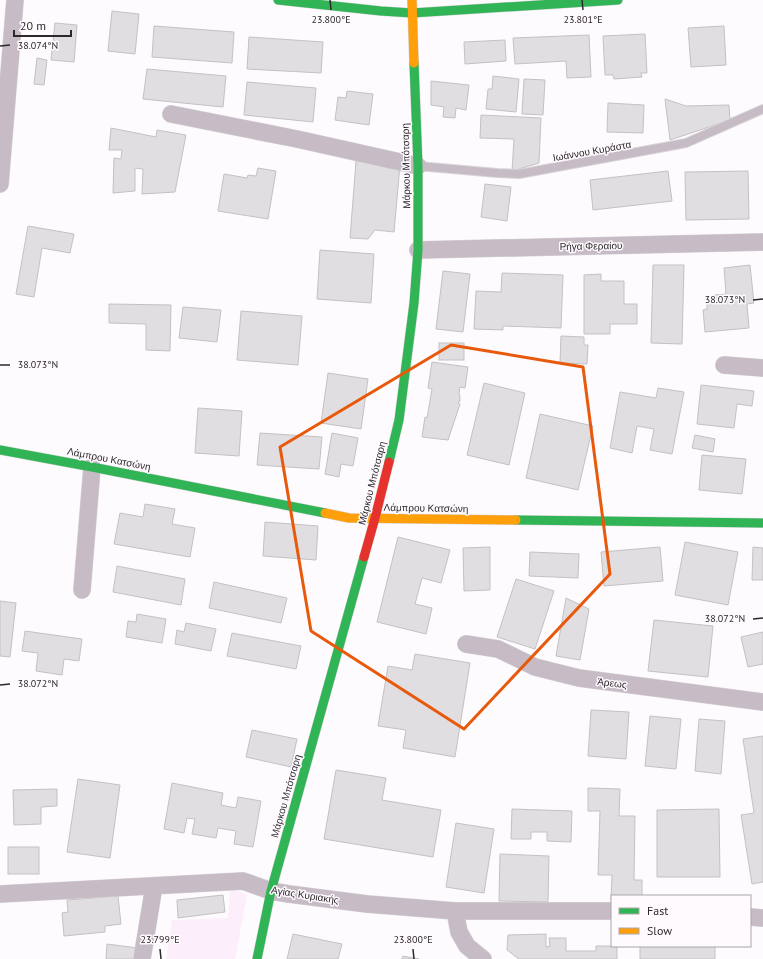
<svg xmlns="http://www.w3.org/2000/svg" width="763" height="959" font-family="'PT Sans',sans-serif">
	<rect width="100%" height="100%" fill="#fdfbfd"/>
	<path fill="#fdeefb" d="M230 890H236L247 895 235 959H166L172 920 228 918Z"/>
	<g fill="#e1dee1" stroke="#c4c1c3">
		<path d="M112 11 139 14 135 54 108 51Z"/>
		<path d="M55 23 77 25 74 62 51 60Z"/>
		<path d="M154 26 234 32 232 63 152 57Z"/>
		<path d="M724 26 726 65 691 67 688 28Z"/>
		<path d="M645 34 647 73H641L642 77 614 79 613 75H605L603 36Z"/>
		<path d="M589 35 591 77 567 78 566 61 515 64 513 38Z"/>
		<path d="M249 37 323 42 321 73 247 69Z"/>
		<path d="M505 40 506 61 465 64 464 42Z"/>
		<path d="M37 58 47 60 44 85 34 84Z"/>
		<path d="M147 69 226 76 223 107 143 99Z"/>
		<path d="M493 76 519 79 516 112 486 109 488 89H492Z"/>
		<path d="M524 79 545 80 543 115 522 114Z"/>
		<path d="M431 81 469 85 466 110 456 108 455 118 443 117 444 107 431 105Z"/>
		<path d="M247 82 316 88 313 122 244 115Z"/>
		<path d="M347 91 373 94 369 125 335 120 338 97 346 98Z"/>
		<path d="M665 99 686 106 729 105 730 120 670 140Z"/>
		<path d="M608 103 644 105 643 133 607 132Z"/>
		<path d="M481 115 541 118 539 163 512 171 514 139 480 138Z"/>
		<path d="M111 128 156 137 157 130 186 135 175 192 142 194 143 169 135 168V191L113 193 114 158 121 159 122 150H109Z"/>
		<path d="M356 161 400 165 394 232 375 230 368 239 350 238Z"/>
		<path d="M258 168 276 171 268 219 218 211 224 174 247 178 248 175 256 176Z"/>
		<path d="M668 171 672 201 593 210 590 180Z"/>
		<path d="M748 171 749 219 686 220 685 172Z"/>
		<path d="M485 184 511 187 507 221 481 217Z"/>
		<path d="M28 226 74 234 70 253 42 248 34 297 16 294Z"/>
		<path d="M320 250 374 254 371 303 317 299Z"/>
		<path d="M653 265H684L682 344 651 343Z"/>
		<path d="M750 265 754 303 747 304 749 328 705 332 703 310 707 309V299L715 298V295L726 294 724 268Z"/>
		<path d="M443 271 470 274 463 332 436 329Z"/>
		<path d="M502 273 563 275 561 328 503 326V330L474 329 476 291 501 292Z"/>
		<path d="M601 274V281H624V304H637V324H610V334H584V275Z"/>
		<path d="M109 304 171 305 170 351 146 350V324L109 323Z"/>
		<path d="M183 307 221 310 217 342 179 338Z"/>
		<path d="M241 311 302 316 298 365 237 360Z"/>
		<path d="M561 336 584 337V345H588L587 364 560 363Z"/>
		<rect x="439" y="343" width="25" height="17"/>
		<path d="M432 362 468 367 465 388 460 387 459 393 460 397V401L458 403 460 404 448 440 422 437 425 417 427 418 432 389 428 388Z"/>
		<path d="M328 373 368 379 361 429 321 423Z"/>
		<path d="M484 383 525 393 509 465 467 455Z"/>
		<path d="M701 385 754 391 752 406 737 404 734 428 697 424Z"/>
		<path d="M658 388 684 392 672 454 650 450 654 429 637 426 632 453 610 448 620 392 656 398Z"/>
		<path d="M198 408 242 411 239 456 195 453Z"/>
		<path d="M540 414 593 426 578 490 526 478Z"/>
		<path d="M260 433 322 437 319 469 257 465Z"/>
		<path d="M332 433 358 438 353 466 341 464 339 477 325 474Z"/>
		<path d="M695 435 715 439 713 452 692 448Z"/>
		<path d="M702 455 746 459 742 494 699 490Z"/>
		<path d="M145 504 175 509 172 524 195 528 190 557 114 544 120 513 143 517Z"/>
		<path d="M265 522 318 526 316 560 263 556Z"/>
		<path d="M398 537 450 550 441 583 422 578 415 604 432 608 426 634 377 622Z"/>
		<path d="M685 542 738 552 728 605 675 595Z"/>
		<path d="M490 547V590L464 591 463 548Z"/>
		<path d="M660 547 663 581 604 586 601 552Z"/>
		<path d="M753 547 763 548V580H752Z"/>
		<path d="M530 552 579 554 578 578 529 576Z"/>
		<path d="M117 566 185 579 181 605 113 592Z"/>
		<path d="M516 579 554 591 535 649 497 637Z"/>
		<path d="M214 582 287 598 281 623 209 608Z"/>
		<path d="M566 598 589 609 580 660 556 656Z"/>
		<path d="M0 601 16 603 10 657 0 656Z"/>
		<path d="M137 614 166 619 162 643 126 637 128 621 136 622Z"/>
		<path d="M654 620 713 626 708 677 648 671Z"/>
		<path d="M186 623 216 629 211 651 175 644 177 630 184 632Z"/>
		<path d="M25 631 82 639 79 661 64 659 62 675 36 671 38 653 22 651Z"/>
		<path d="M763 632V664L748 667 741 637Z"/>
		<path d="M232 633 301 646 296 669 227 656Z"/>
		<path d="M415 654 470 663 455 757 403 748 406 730 378 726 388 666 412 670Z"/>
		<path d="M591 710 629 712 626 759 588 756Z"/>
		<path d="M650 716 681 719 676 769 645 766Z"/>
		<path d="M699 719 725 721 721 774 695 771Z"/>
		<path d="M252 730 297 739 291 767 246 757Z"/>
		<path d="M763 736V882L752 884 741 815 754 813 743 739Z"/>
		<path d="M336 770 386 778 382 800 441 810 433 857 324 839Z"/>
		<path d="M78 779 120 785 110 858 67 852Z"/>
		<path d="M172 783 223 793 221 805 236 808 238 797 261 801 253 847 234 844 236 831 218 828 216 838 192 834 195 819 187 818 184 833 164 829Z"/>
		<path d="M588 788 620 789 619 816H635L634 880H642V896H612V900H611L612 875H598L600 811H588Z"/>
		<path d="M57 789V806L41 807V824L14 825 13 790Z"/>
		<path d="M512 809 572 811 571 842 547 841V832H531V839H511Z"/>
		<path d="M719 809 720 877H657V810Z"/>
		<path d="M456 823 494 829 484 893 446 887Z"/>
		<rect x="8" y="847" width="31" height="27"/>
		<path d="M500 854 549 856 548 902 499 901Z"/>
		<path d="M223 895 225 912 178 918 177 900Z"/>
		<path d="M118 896 121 924 105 926V932L64 936 62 913 68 912 67 900Z"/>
		<path d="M293 934 342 944 338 959H287Z"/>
		<path d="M546 934V947L550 946 549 938H566V951H596V946H617V959H519L507 950 508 935Z"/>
		<path d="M107 944 138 948 136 959H106Z"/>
		<rect x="640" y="946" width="75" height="13"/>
		<path d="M403 956 419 959H402Z"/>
	</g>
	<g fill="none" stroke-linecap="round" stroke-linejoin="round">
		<defs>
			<path id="lane" d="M418 166 497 173 519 174 686 143 763 109"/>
			<g id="street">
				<path d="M171 114 297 139 418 166"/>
				<path d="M0 184 15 0"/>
				<path d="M418 250 763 242"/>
				<path d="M724 365 763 368"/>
				<path d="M82 590 92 467"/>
				<path d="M466 644 498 649 535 667 579 678 763 702"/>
				<path d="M0 894 243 881 271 891 289 894 367 904 455 911H612"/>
				<path d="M455 911 459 932 467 946 483 959"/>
				<path d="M750 917 763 918"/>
				<path d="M142 959 154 886"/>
			</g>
			<g id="fast">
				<path d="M278 0 381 11 412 13 618 0"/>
				<path d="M0 450 92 467 325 513"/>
				<path d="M389 462 399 420 414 303 418 250V166L414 63"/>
				<path d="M516 520 763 523"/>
				<path d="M257 959 271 891 364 557"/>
			</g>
			<g id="slow">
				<path d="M412 0 414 63"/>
				<path d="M325 513 349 518 516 520"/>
			</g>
			<path id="jam" d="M364 557 375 518 389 462"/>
		</defs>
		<use href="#lane" stroke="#d7d5d7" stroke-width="10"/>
		<use href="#street" stroke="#d7d5d7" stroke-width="18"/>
		<use href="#fast" stroke="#d7d5d7" stroke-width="10"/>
		<use href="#slow" stroke="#d7d5d7" stroke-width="10"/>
		<use href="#jam" stroke="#d7d5d7" stroke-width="10"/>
		<use href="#lane" stroke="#c7bbc6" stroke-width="8"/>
		<use href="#street" stroke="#c7bbc6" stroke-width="17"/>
		<use href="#fast" stroke="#30b455" stroke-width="9"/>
		<use href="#slow" stroke="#ff9f0a" stroke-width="9"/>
		<use href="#jam" stroke="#e5322d" stroke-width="9"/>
	</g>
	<path fill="none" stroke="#e8590c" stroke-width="3" stroke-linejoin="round" d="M451 345 583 367 610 574 464 729 311 631 280 447Z"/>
	<path fill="none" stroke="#2c282c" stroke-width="1.5" d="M330 0 331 10M582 0 583 10M0 46 10 45M753 300 763 299M0 365H10M753 619 763 618M0 685 10 684M160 949 161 959M413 949 414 959"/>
	<g text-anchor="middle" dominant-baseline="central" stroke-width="3" stroke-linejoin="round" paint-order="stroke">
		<g font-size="10" fill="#2c282c" stroke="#fefafe">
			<text transform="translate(592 151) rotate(-10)">Ιωάννου Κυράστα</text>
			<text transform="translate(406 166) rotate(-91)">Μάρκου Μπότσαρη</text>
			<text transform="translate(591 246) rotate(-1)">Ρήγα Φεραίου</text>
			<text transform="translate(109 459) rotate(11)">Λάμπρου Κατσώνη</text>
			<text transform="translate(372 483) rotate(-76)">Μάρκου Μπότσαρη</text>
			<text transform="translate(426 508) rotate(1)">Λάμπρου Κατσώνη</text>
			<text transform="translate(612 683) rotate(7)">Άρεως</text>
			<text transform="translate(286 796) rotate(-74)">Μάρκου Μπότσαρη</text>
			<text transform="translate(305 895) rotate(9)">Αγίας Κυριακής</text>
		</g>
	</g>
	<g font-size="10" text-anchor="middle" fill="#2c282c" stroke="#fefafe" stroke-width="3" stroke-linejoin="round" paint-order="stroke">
		<text x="331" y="23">23.800°E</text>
		<text x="583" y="23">23.801°E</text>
		<text x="38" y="49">38.074°N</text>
		<text x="725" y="303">38.073°N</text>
		<text x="38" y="368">38.073°N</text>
		<text x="725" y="622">38.072°N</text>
		<text x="38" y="687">38.072°N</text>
		<text x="160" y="943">23.799°E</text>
		<text x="413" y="943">23.800°E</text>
	</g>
	<rect x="611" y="895" width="140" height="52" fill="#fefafe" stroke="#aaa6aa"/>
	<rect x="619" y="908" width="20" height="6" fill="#30b455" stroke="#aaa6aa"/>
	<text x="647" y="915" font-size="12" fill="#2c282c">Fast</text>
	<rect x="619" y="928" width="20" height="6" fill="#ff9f0a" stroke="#aaa6aa"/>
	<text x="647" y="935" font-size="12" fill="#2c282c">Slow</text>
	<path d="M14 30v6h57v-6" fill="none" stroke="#2c282c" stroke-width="2"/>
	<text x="20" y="30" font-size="12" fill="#2c282c" stroke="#fefafe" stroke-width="3" paint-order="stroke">20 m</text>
</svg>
